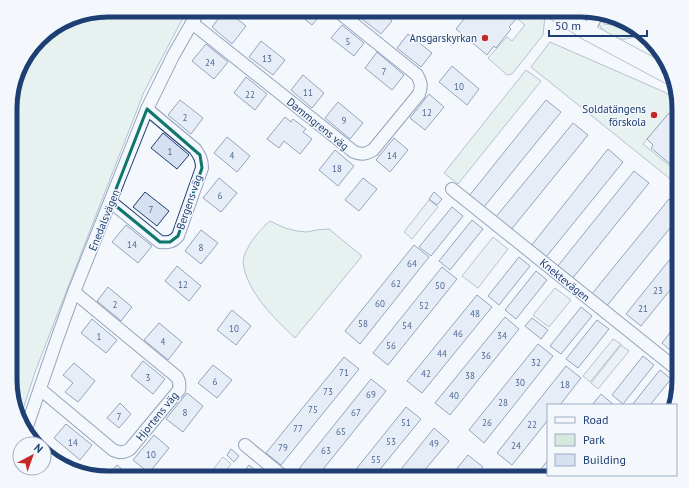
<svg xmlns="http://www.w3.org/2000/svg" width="689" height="488" font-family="'PT Sans',sans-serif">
	<rect width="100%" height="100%" fill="#f4f7fb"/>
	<g fill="#d7e8df" stroke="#687fa3">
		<path d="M508 11H538L545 16 543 35 512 74 507 75 488 58 507 37 512 41 525 25Z"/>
		<path d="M185 14 144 92 35 372 20 419 11 393V95L23 59 43 34 76 15Z"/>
		<path d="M600 15 603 16 602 20 604 24 613 25 632 34 635 37C630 38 623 40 619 39 609 36 594 27 600 15Z"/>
		<path d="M550 42 662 91 678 99 679 125 678 126 673 122 675 118 669 113 643 144 679 173V186L531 67Z"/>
		<path d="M526 70 541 81 458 184 444 173Z"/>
		<path d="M270 221 285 228 297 231 307 232 316 230 329 229 362 256 295 338C275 319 250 295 244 268 244 266 243 264 243 262 244 248 260 229 270 221Z"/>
	</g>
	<g fill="#e3e8f0" stroke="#687fa3">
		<path d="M615 21 635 28 632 34 613 25Z"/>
		<path d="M429 200 438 207 412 239 404 232Z"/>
		<path d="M493 237 508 249 478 288 462 276Z"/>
		<path d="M555 288 571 300 549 327 533 315Z"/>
		<path d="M613 339 621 344 590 382 583 376Z"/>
		<path d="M621 345 629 351 598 389 591 383Z"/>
		<path d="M223 457 231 464 220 478H206Z"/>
	</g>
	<g fill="#d5e0f0" stroke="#1d3f73">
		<path d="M465 11H507L516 19 509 27 511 29 496 48 494 46 487 55 456 29 467 15 464 13Z"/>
		<path d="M359 12H382L392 21 381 34 357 15Z"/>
		<path d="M297 13H322L312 25Z"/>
		<path d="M222 14H231L246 26 232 44 212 27Z"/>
		<path d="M342 25 364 43 354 56 331 38Z"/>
		<path d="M408 34 432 53 421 67 397 48Z"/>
		<path d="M261 41 285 60 273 75 249 57Z"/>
		<path d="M206 44 228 62 214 79 192 61Z"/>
		<path d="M377 52 404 75 392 90 365 68Z"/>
		<path d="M452 66 479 89 467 105 439 82Z"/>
		<path d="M303 75 324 93 312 108 291 90Z"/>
		<path d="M246 77 267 94 255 110 234 93Z"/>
		<path d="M429 94 444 107 425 130 410 118Z"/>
		<path d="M180 100 203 118 191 134 168 115Z"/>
		<path d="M546 100 561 112 484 207 469 196Z"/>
		<path d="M338 102 363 123 350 139 325 118Z"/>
		<path d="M669 113 675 118 673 122 678 126 679 125V165L678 164 675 168 651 148 653 145 647 139Z"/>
		<path d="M285 117 291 122 293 119 306 129 303 132 312 139 300 154 284 141 279 148 267 139Z"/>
		<path d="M573 123 588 135 510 231 495 218Z"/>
		<path d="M163 133 189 155 177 169 151 148Z"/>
		<path d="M227 137 250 156 237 172 214 153Z"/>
		<path d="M394 138 408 150 390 172 376 160Z"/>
		<path d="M608 149 623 162 546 257 531 246Z"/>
		<path d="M335 150 354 166 338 186 319 170Z"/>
		<path d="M634 171 649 183 572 279 557 267Z"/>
		<path d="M219 178 237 193 221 212 203 198Z"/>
		<path d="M363 178 377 189 359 211 345 200Z"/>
		<path d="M145 192 169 211 157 226 133 207Z"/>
		<path d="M434 192 442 199 437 205 429 199Z"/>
		<path d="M669 199 679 207V217L606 307 591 295Z"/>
		<path d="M452 207 463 216 431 256 419 247Z"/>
		<path d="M472 220 483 229 450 270 439 261Z"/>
		<path d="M126 225 152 246 138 263 112 242Z"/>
		<path d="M201 230 218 243 201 264 185 251Z"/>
		<path d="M414 245 429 257 360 344 345 331Z"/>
		<path d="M679 248V279L641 326 626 314Z"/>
		<path d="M519 257 530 266 499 305 488 296Z"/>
		<path d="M177 266 201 286 189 301 165 281Z"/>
		<path d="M442 267 457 279 388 365 373 353Z"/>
		<path d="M536 271 547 280 516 319 505 310Z"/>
		<path d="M108 287 132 307 121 321 97 301Z"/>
		<path d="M477 295 492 307 422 393 407 381Z"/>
		<path d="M581 307 592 316 561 354 550 346Z"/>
		<path d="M232 310 251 326 236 345 217 330Z"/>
		<path d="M505 317 519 329 450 415 435 403Z"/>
		<path d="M532 318 548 330 541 339 525 326Z"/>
		<path d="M92 319 117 340 106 353 81 333Z"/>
		<path d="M597 320 609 329 578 368 566 359Z"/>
		<path d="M679 321V352L676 355 662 343Z"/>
		<path d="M159 323 182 342 168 360 144 340Z"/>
		<path d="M538 344 553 356 484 443 469 430Z"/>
		<path d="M643 356 654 365 623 404 612 395Z"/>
		<path d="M344 357 359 369 281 465 266 453Z"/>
		<path d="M143 361 165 379 153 394 131 376Z"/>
		<path d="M74 363 95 381 78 402 65 392 73 383 63 375Z"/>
		<path d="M213 365 232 380 217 398 198 383Z"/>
		<path d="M566 366 581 378 560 405H548V420L512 465 497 453Z"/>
		<path d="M660 370 671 379 650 405H632Z"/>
		<path d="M371 379 386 391 316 478H298L294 475Z"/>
		<path d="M187 393 203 406 183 432 166 419Z"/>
		<path d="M601 394 614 405H592Z"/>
		<path d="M120 403 131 414 119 428 107 418Z"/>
		<path d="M406 407 421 419 373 478H349Z"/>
		<path d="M66 424 92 445 80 460 54 438Z"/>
		<path d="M434 428 449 441 418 478H394Z"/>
		<path d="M154 435 169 448 149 473 133 460Z"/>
		<path d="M231 449 239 456 234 462 227 455Z"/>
		<path d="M468 455 483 467 474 478H449Z"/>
		<path d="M548 460V475H561L559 478H534Z"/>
		<path d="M117 465 133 478H106Z"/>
		<path d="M249 465 260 474 256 478H239Z"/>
	</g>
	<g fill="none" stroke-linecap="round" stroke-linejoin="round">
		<defs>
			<g id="street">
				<path d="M192 23 354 152C362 155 366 154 373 150L419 94C422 86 421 82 417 75L340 13"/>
				<path d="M588 32 597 14"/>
				<path d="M452 189 679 371"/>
				<path d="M111 202 160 242C168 243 173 242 178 236L202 168C202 160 200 156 195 149L147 109"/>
				<path d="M40 389 113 450C120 453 124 453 130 449L179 390C180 385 180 382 177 377L74 292"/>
				<path d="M25 432 56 342 74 292 147 109 173 56 197 14"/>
				<path d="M245 445 285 478"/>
			</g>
			<path id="secondary" d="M554 11 588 32 672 77"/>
		</defs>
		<use href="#street" stroke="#1d3f73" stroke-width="14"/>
		<use href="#secondary" stroke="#1d3f73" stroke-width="18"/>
		<use href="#street" stroke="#f4f7fb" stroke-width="12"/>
		<use href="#secondary" stroke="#f4f7fb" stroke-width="17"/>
	</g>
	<path d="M0 0H689V488H0ZM147 109 200 155 202 168 178 236 170 242H160L111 202Z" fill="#f4f7fb" fill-opacity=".55" fill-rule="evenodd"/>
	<path fill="none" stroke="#0f766e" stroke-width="3" stroke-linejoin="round" d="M147 109 200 155 202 168 178 236 170 242H160L111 202Z"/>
	<g fill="#c62828" stroke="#f4f7fb" stroke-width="1.5">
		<circle cx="485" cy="38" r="4"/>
		<circle cx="654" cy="115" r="4"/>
	</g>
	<g text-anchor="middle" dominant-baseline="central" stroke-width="3" stroke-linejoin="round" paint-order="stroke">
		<g font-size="9" fill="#4b6792">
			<text x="348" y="41">5</text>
			<text x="267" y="58">13</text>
			<text x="210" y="62">24</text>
			<text x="384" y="71">7</text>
			<text x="459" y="86">10</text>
			<text x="308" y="92">11</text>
			<text x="250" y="94">22</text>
			<text x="427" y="112">12</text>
			<text x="185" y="117">2</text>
			<text x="344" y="120">9</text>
			<text x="170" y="151">1</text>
			<text x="232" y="155">4</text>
			<text x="392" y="155">14</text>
			<text x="337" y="168">18</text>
			<text x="220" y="195">6</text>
			<text x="151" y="209">7</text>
			<text x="132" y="244">14</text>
			<text x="201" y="247">8</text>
			<text x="412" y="263">64</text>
			<text x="396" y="283">62</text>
			<text x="183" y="284">12</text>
			<text x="440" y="285">50</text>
			<text x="658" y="290">23</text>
			<text x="380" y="303">60</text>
			<text x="115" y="304">2</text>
			<text x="424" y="305">52</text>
			<text x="643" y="308">21</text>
			<text x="475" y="313">48</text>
			<text x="363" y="323">58</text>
			<text x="407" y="325">54</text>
			<text x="234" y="328">10</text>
			<text x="458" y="333">46</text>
			<text x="502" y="335">34</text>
			<text x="99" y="336">1</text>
			<text x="163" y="341">4</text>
			<text x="391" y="345">56</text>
			<text x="442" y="353">44</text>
			<text x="486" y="355">36</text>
			<text x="536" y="362">32</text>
			<text x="344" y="372">71</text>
			<text x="426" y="373">42</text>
			<text x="470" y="375">38</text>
			<text x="148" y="377">3</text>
			<text x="215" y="381">6</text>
			<text x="520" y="382">30</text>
			<text x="565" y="384">18</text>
			<text x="328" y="391">73</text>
			<text x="371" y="394">69</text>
			<text x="454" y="395">40</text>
			<text x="503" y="402">28</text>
			<text x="313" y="409">75</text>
			<text x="185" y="412">8</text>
			<text x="356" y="412">67</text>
			<text x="119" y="416">7</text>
			<text x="406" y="422">51</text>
			<text x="487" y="422">26</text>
			<text x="532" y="424">22</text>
			<text x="298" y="428">77</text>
			<text x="341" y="431">65</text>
			<text x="391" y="441">53</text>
			<text x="73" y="442">14</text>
			<text x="434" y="443">49</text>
			<text x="516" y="445">24</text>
			<text x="283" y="447">79</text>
			<text x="326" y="450">63</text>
			<text x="151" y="454">10</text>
			<text x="376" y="459">55</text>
		</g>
		<g font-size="11" fill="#1d3f73" stroke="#f4f7fb" text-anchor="end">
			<text x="477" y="38">Ansgarskyrkan</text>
			<text x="646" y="109">Soldatängens<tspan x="646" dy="13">förskola</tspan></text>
		</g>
		<g font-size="11" fill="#1d3f73" stroke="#f4f7fb">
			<text transform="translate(318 124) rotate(39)">Dammgrens väg</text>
			<text transform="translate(189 202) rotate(-71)">Bergens väg</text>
			<text transform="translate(104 220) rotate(-68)">Enedalsvägen</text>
			<text transform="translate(565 280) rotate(39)">Knektevägen</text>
			<text transform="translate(157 416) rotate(-51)">Hjortens väg</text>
		</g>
	</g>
	<path d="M0 0H689V488H0ZM108 17H581A91 91 0 0 1 672 108V380A91 91 0 0 1 581 471H108A91 91 0 0 1 17 380V108A91 91 0 0 1 108 17Z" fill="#f4f7fb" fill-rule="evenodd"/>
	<path fill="none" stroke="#1d3f73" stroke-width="5" d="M108 17H581A91 91 0 0 1 672 108V380A91 91 0 0 1 581 471H108A91 91 0 0 1 17 380V108A91 91 0 0 1 108 17Z"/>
	<rect x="547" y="404" width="130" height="72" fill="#f4f7fb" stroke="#9eadc5"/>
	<rect x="555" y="417" width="20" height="6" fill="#f4f7fb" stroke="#9eadc5"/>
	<text x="583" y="424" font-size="12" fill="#1d3f73">Road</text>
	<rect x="555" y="434" width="20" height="12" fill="#d7e8df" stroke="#9eadc5"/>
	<text x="583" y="444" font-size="12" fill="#1d3f73">Park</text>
	<rect x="555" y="454" width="20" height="12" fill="#d5e0f0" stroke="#9eadc5"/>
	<text x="583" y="464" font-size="12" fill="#1d3f73">Building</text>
	<g transform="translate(32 456) rotate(41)"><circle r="19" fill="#f4f7fb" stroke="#9eadc5"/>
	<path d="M0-3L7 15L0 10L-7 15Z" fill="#c62828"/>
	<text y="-6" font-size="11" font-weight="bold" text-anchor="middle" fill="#1d3f73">N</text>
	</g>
	<path d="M549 30v6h98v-6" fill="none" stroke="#1d3f73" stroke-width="2"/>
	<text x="555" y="30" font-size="12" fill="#1d3f73" stroke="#f4f7fb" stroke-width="3" paint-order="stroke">50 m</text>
</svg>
